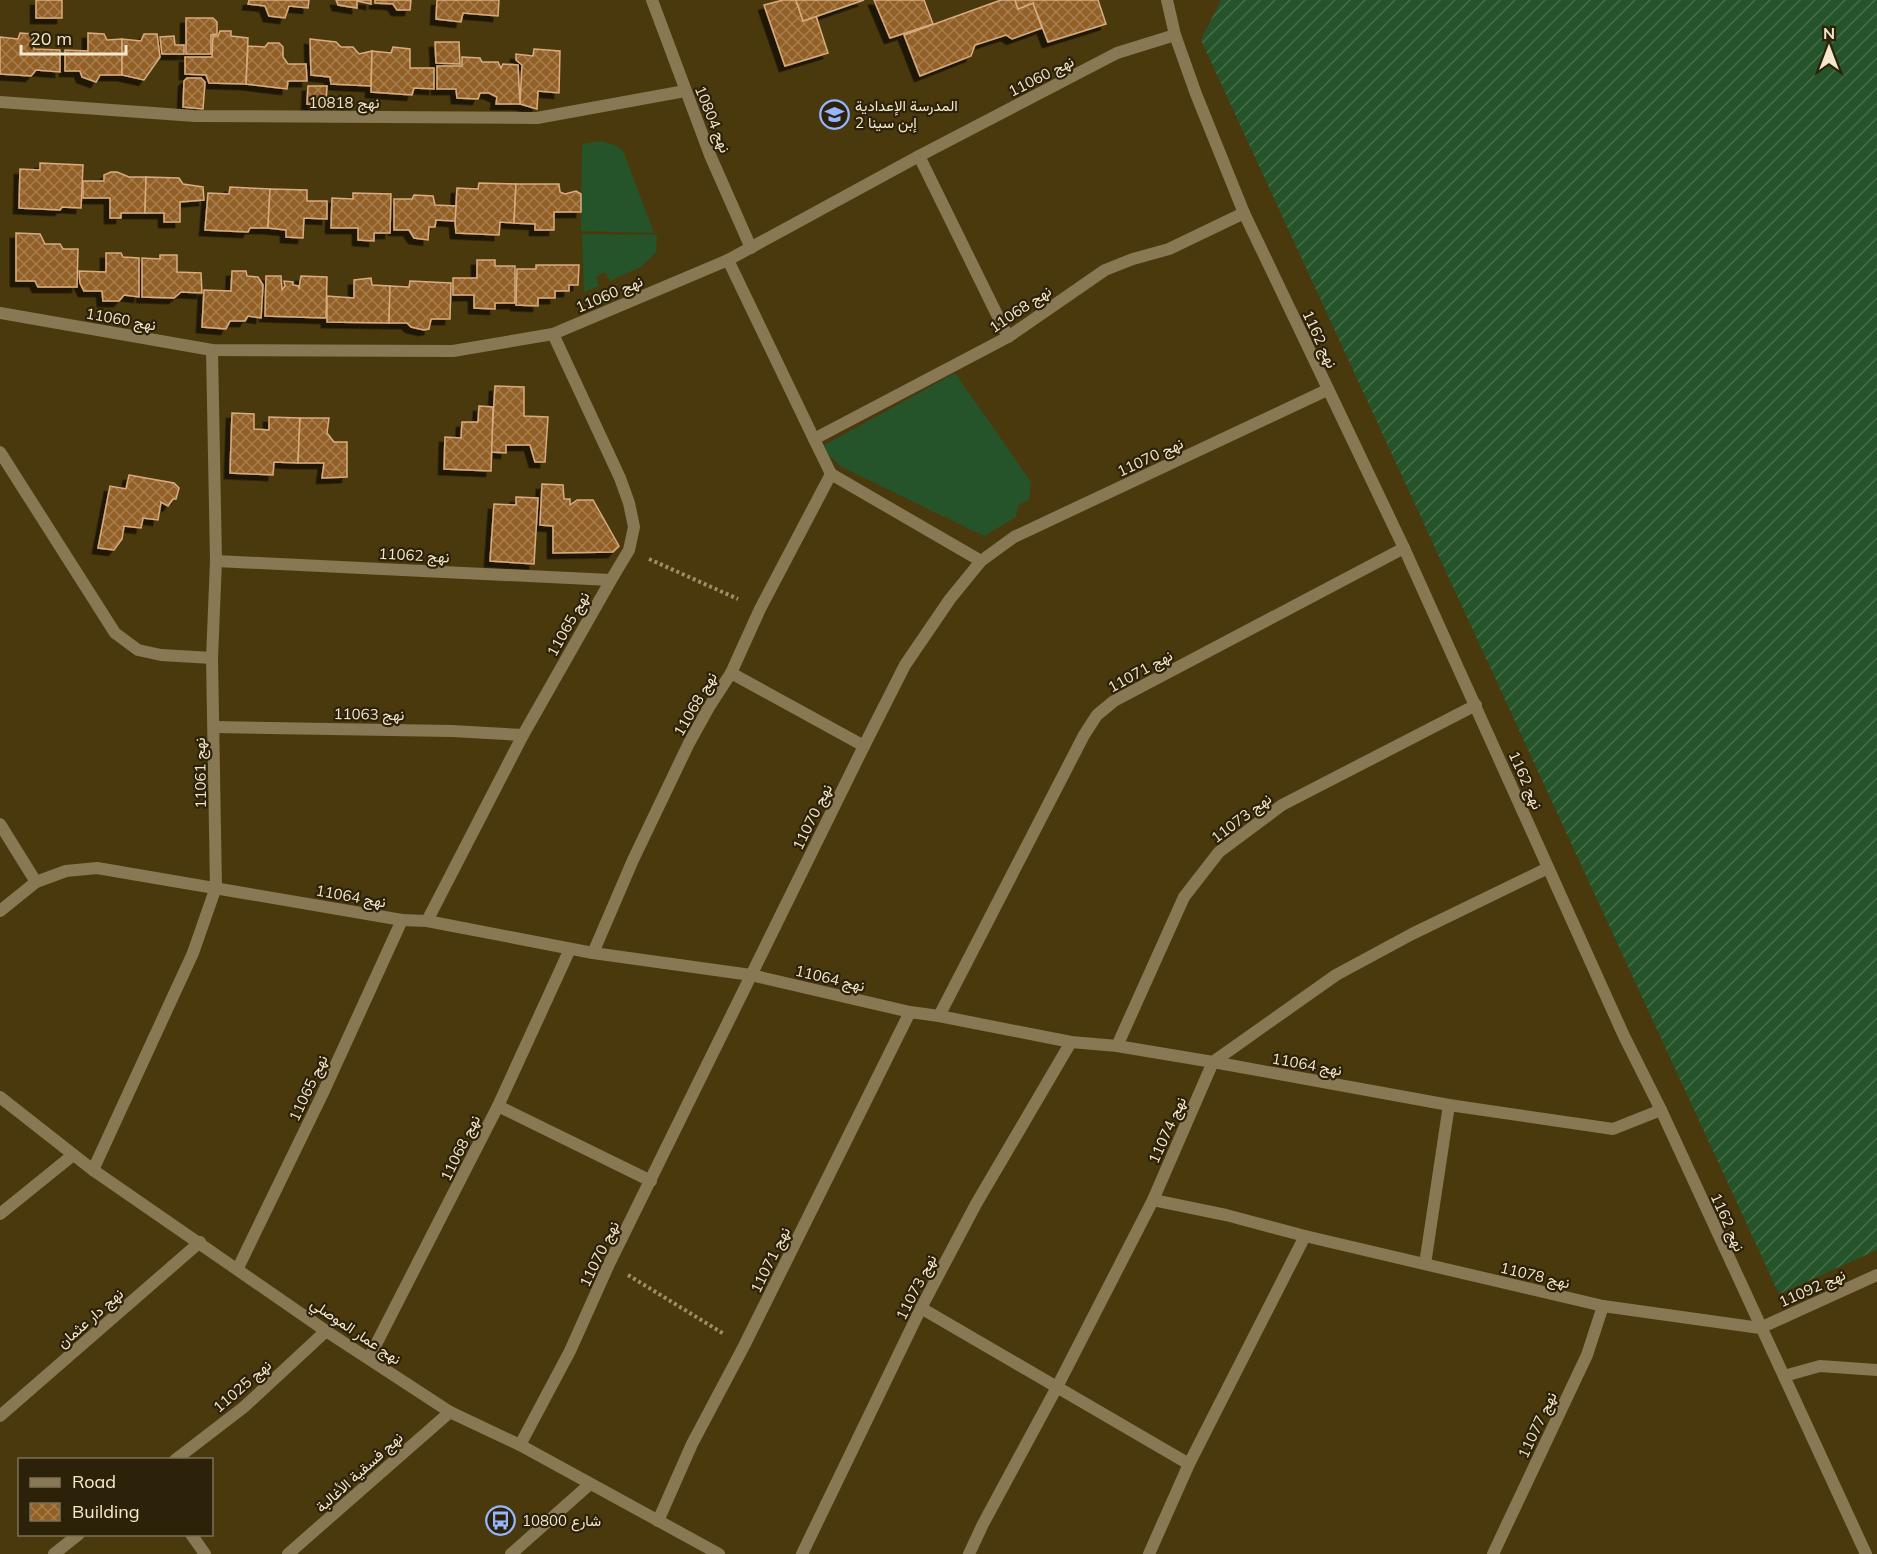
<svg xmlns="http://www.w3.org/2000/svg" width="1877" height="1554" font-family="Mulish,Vazirmatn,sans-serif">
	<defs>
		<pattern id="garden-furrows" width="10" height="10" patternUnits="userSpaceOnUse" patternTransform="scale(1.5)"><rect width="10" height="10" fill="#26542a"/><path d="M-1 1l2-2M0 10L10 0M9 11l2-2" fill="none" stroke="#466d48"/></pattern>
		<pattern id="building-cross-hatch" width="8" height="8" patternUnits="userSpaceOnUse" patternTransform="scale(1.5)"><rect width="8" height="8" fill="#925f25"/><path d="M0 0l8 8M0 8l8-8" fill="none" stroke="#a77e4d"/></pattern>
		<filter id="shadow"><feDropShadow dx="-5.5" dy="5.5" stdDeviation="0" flood-color="#0009"/></filter>
	</defs>
	<rect width="100%" height="100%" fill="#4b390e"/>
	<g fill="#26542a">
		<path d="M601 141 617 146 623 151 654 233 581 231 582 144Z"/>
		<path d="M582 234 657 235 656 252 642 266 610 281 605 272 596 277 599 286 584 292Z"/>
		<path d="M955 373 1031 482 1029 500 1018 505 1016 517 984 536 840 466 821 447Z"/>
	</g>
	<path fill="url(#garden-furrows)" d="M1221 0H1877V1250L1779 1294 1201 40Z"/>
	<g fill="url(#building-cross-hatch)" stroke="#d9ac7f" stroke-width="1.5" filter="url(#shadow)">
		<rect x="36" y="0" width="26" height="18"/>
		<path d="M249 0H309L308 8 289 6 285 18 269 16 265 6 248 4Z"/>
		<path d="M336 0H371V4L357 1V8L338 5Z"/>
		<path d="M375 0H411L410 10H397L393 4 375 3Z"/>
		<path d="M437 0H499L498 16 463 13 461 22 436 19Z"/>
		<path d="M783 0H796L803 21 816 16 828 53 785 66 764 5Z"/>
		<path d="M796 0H864L803 21Z"/>
		<path d="M874 0H924L933 24 890 38Z"/>
		<path d="M1001 0H1015L1018 9 1033 3 1042 28 1012 39 1006 35 975 45 971 56 920 76 904 35Z"/>
		<path d="M1015 0H1098L1106 24 1048 42 1033 3 1018 9Z"/>
		<path d="M186 18H213L217 22V34L211 35V54H186Z"/>
		<path d="M220 31H231V36L248 38 246 84 209 83 206 75 185 74V57H212L213 36H218Z"/>
		<path d="M20 33 33 34 34 49 60 50V72L36 70 31 76 0 74V37L18 39Z"/>
		<path d="M88 33 104 34 107 40 122 39V75H100L96 82 82 77 80 71H65V50L88 51Z"/>
		<path d="M144 34H157L160 57 144 80 122 75V39L141 41Z"/>
		<path d="M174 36 175 45H184V54H162L160 37Z"/>
		<path d="M310 39 336 42 341 47H353L359 54 372 51 371 86 331 84 330 77 311 75Z"/>
		<path d="M435 42H459L460 64 436 63Z"/>
		<path d="M268 43H279L283 47V57L288 64H306L307 81H288L287 89 246 84 248 46 265 47Z"/>
		<path d="M393 47 410 49V68H434V89L414 88 412 95 371 92 372 51 391 53Z"/>
		<path d="M534 49 560 51 559 93 538 91 537 109 520 104 522 65 516 60V54L533 56Z"/>
		<path d="M462 57 480 58 482 62H498L501 68 503 64 518 65 520 104H496L497 97 489 93H480L478 99 457 98 456 89H437V66H462Z"/>
		<path d="M187 78H201L205 82 203 109 183 107 184 81Z"/>
		<path d="M308 86H327L326 105 307 104Z"/>
		<path d="M40 163 83 165 81 208 62 207 60 210 19 208 20 169 40 170Z"/>
		<path d="M111 172H117L129 177H146L145 213H121V218H110V198H83V181H104V175Z"/>
		<path d="M146 177 179 178 183 184 203 187 204 200 180 202V222H164V213H145Z"/>
		<path d="M479 183 516 184 514 223 500 222 499 235 456 233 455 221 457 188 478 189Z"/>
		<path d="M516 184H559L560 192 565 194 576 191 581 194V212H554V230H535V224L514 223Z"/>
		<path d="M230 187 270 189 268 228H250L248 232 205 230 208 193 229 194Z"/>
		<path d="M270 189 307 190V201H327V219L304 218 303 238 286 237V230L268 228Z"/>
		<path d="M353 193 391 194 390 233H374V241L358 240V228H331L332 198 353 199Z"/>
		<path d="M414 195 433 196 435 205 456 206 455 221 436 220 435 227H429L428 240 414 238 409 230H394V199H412Z"/>
		<path d="M16 233 40 234 45 244H60L63 249H78L77 287H38L35 281H16Z"/>
		<path d="M106 253H121L123 257 139 258V297L124 295 119 301H103L102 291H84L80 283 79 271 106 272Z"/>
		<path d="M160 255H177V272L201 273 202 293 181 292 174 298 142 297V258L160 259Z"/>
		<path d="M477 260H495V266H515V303H495V309L474 308V295H453V278H477Z"/>
		<path d="M536 265H579L578 285H569V291H555V298H538V306L516 305 517 269H536Z"/>
		<path d="M232 271H246L247 276 258 277 263 285 261 318 248 316 245 321H230L226 329 202 327 204 290 231 291Z"/>
		<path d="M266 276H281L282 290 285 286 284 281 293 282V285L298 286 299 288 301 276 327 277 326 318 265 316Z"/>
		<path d="M371 278 372 285 390 286 389 323 327 322V296L354 298V280Z"/>
		<path d="M410 281 451 283 450 319H431L429 329 424 330 411 327 407 323H389L390 286 409 287Z"/>
		<path d="M495 386 524 387V416L548 417 545 462H535L530 445H506V453L491 452Z"/>
		<path d="M479 406 493 407 491 471 444 469 445 437 461 438 462 422H478Z"/>
		<path d="M232 413 254 414V429L269 430V417L300 418 298 463 274 462 273 475 230 473Z"/>
		<path d="M300 418H329L327 433 334 442H347V477L322 478 324 463H298Z"/>
		<path d="M129 475 174 483 179 488 176 499H173L168 506 161 502 158 520 143 518 141 528 124 526 122 539 114 550 98 548 110 486 126 489Z"/>
		<path d="M542 484 563 485 564 499H570V505L577 500H593L619 546 613 552 553 553V526L540 525Z"/>
		<path d="M516 497 538 498 534 564 490 561 494 504 516 505Z"/>
	</g>
	<g fill="none" stroke-linecap="round" stroke-linejoin="round">
		<g stroke="#9d8d6a" stroke-width="4" stroke-dasharray="3 3" stroke-linecap="butt">
			<path d="M649 559 738 599"/>
			<path d="M628 1275 724 1334"/>
		</g>
		<g stroke="#887853" stroke-width="12">
			<path d="M652 0 710 155 751 248"/>
			<path d="M0 102 195 116 537 118 685 91"/>
			<path d="M919 156 1008 337"/>
			<path d="M728 260 814 439"/>
			<path d="M0 313 212 350 453 351 553 334 728 260 919 156 1117 53 1175 35"/>
			<path d="M0 452 115 633 138 650 161 655 212 658"/>
			<path d="M831 474 981 561"/>
			<path d="M216 561 611 580"/>
			<path d="M731 673 864 746"/>
			<path d="M215 727 452 731 523 735"/>
			<path d="M0 824 36 882"/>
			<path d="M0 911 36 882 66 871 97 868 402 920 427 921 593 953 751 975 910 1012 939 1016 1071 1042 1117 1046 1213 1062 1449 1105 1613 1129 1661 1110"/>
			<path d="M427 921 523 735 611 580 629 550 634 527 629 503 620 478 553 334"/>
			<path d="M593 953 633 860 689 743 709 707 731 673 760 609 831 474 814 439 1008 337 1105 270 1133 259 1169 249 1244 213"/>
			<path d="M939 1016 1084 735 1097 715 1114 701 1404 548"/>
			<path d="M1117 1046 1184 897 1219 852 1282 805 1476 705"/>
			<path d="M498 1106 651 1181"/>
			<path d="M93 1170 193 953 216 887 212 658 216 561 212 350"/>
			<path d="M1153 1200 1226 1215 1305 1236 1603 1306 1760 1328 1877 1275"/>
			<path d="M0 1214 73 1155"/>
			<path d="M1425 1264 1449 1105"/>
			<path d="M238 1268 322 1095 402 920"/>
			<path d="M921 1308 1189 1464"/>
			<path d="M369 1358 498 1106 570 949"/>
			<path d="M1784 1376 1820 1366 1877 1370"/>
			<path d="M0 1416 200 1242"/>
			<path d="M520 1445 570 1351 609 1264 864 746 905 665 950 599 981 561 1014 537 1327 390"/>
			<path d="M175 1460 244 1407 326 1331"/>
			<path d="M658 1521 692 1444 744 1346 910 1012"/>
			<path d="M191 1534 205 1554"/>
			<path d="M54 1554 79 1534"/>
			<path d="M288 1554 450 1412"/>
			<path d="M511 1554 590 1484"/>
			<path d="M802 1554 921 1308 976 1204 1071 1042"/>
			<path d="M969 1554 983 1524 1057 1387 1153 1200 1213 1062 1336 975 1412 934 1548 868"/>
			<path d="M1149 1554 1189 1464 1305 1236"/>
			<path d="M1493 1554 1587 1355 1603 1306"/>
		</g>
		<g stroke="#887853" stroke-width="12">
			<path d="M1167 0 1175 35 1196 94 1244 213 1404 548 1624 1036 1661 1110 1866 1554"/>
			<path d="M0 1097 93 1170 326 1331 450 1412 520 1445 719 1554"/>
		</g>
	</g>
	<defs>
		<symbol id="school-ring" viewBox="-11 -11 22 22"><circle r="9.5" fill="#2c220a" stroke="#97b6fd" stroke-width="1.5"/><path d="M0-5L7-2L0 1L-7-2ZM-4 1L0 2.5L4 1V4Q0 6-4 4Z" fill="#97b6fd"/></symbol>
		<symbol id="bus-ring" viewBox="-11 -11 22 22"><circle r="9.5" fill="#2c220a" stroke="#97b6fd" stroke-width="1.5"/><path d="M-5-6H5V4H4V6H2V4H-2V6H-4V4H-5ZM-3.5-4V0h7V-4ZM-3.5 1.2v1.5H-2V1.2ZM2 1.2v1.5H3.5V1.2Z" fill="#97b6fd"/></symbol>
	</defs>
	<g fill-rule="evenodd">
		<use href="#school-ring" x="818" y="98" width="33" height="33"/>
		<use href="#bus-ring" x="484" y="1504" width="33" height="33"/>
	</g>
	<g text-anchor="middle" dominant-baseline="central" stroke-width="4.5" stroke-linejoin="round" paint-order="stroke">
		<g font-size="15" fill="#f4e7cb" stroke="#2c220a">
			<text transform="translate(1041 76) rotate(-27)">نهج 11060</text>
			<text x="344" y="102">نهج 10818</text>
			<text transform="translate(713 119) rotate(68)">نهج 10804</text>
			<text transform="translate(609 294) rotate(-23)">نهج 11060</text>
			<text transform="translate(1020 309) rotate(-34)">نهج 11068</text>
			<text transform="translate(121 319) rotate(10)">نهج 11060</text>
			<text transform="translate(1320 339) rotate(65)">نهج 1162</text>
			<text transform="translate(1150 457) rotate(-25)">نهج 11070</text>
			<text transform="translate(414 555) rotate(3)">نهج 11062</text>
			<text transform="translate(568 624) rotate(-61)">نهج 11065</text>
			<text transform="translate(1140 671) rotate(-29)">نهج 11071</text>
			<text transform="translate(695 704) rotate(-60)">نهج 11068</text>
			<text transform="translate(369 714) rotate(1)">نهج 11063</text>
			<text transform="translate(200 773) rotate(-91)">نهج 11061</text>
			<text transform="translate(1526 780) rotate(66)">نهج 1162</text>
			<text transform="translate(812 817) rotate(-64)">نهج 11070</text>
			<text transform="translate(1241 818) rotate(-37)">نهج 11073</text>
			<text transform="translate(351 896) rotate(10)">نهج 11064</text>
			<text transform="translate(830 978) rotate(13)">نهج 11064</text>
			<text transform="translate(1307 1064) rotate(10)">نهج 11064</text>
			<text transform="translate(308 1088) rotate(-65)">نهج 11065</text>
			<text transform="translate(1167 1130) rotate(-66)">نهج 11074</text>
			<text transform="translate(460 1148) rotate(-64)">نهج 11068</text>
			<text transform="translate(1728 1222) rotate(66)">نهج 1162</text>
			<text transform="translate(599 1254) rotate(-64)">نهج 11070</text>
			<text transform="translate(770 1260) rotate(-64)">نهج 11071</text>
			<text transform="translate(1535 1275) rotate(13)">نهج 11078</text>
			<text transform="translate(916 1287) rotate(-63)">نهج 11073</text>
			<text transform="translate(1812 1288) rotate(-24)">نهج 11092</text>
			<text transform="translate(90 1318) rotate(-41)">نهج دار عثمان</text>
			<text transform="translate(356 1331) rotate(34)">نهج عمار الموصلي</text>
			<text transform="translate(242 1386) rotate(-41)">نهج 11025</text>
			<text transform="translate(1537 1425) rotate(-65)">نهج 11077</text>
			<text transform="translate(359 1472) rotate(-42)">نهج فسقية الأغالبة</text>
		</g>
		<g font-size="15" fill="#f4e7cb" stroke="#2c220a" text-anchor="start">
			<text x="855" y="105">المدرسة الإعدادية<tspan x="855" dy="17">إبن سينا 2</tspan></text>
			<text x="522" y="1520">10800 شارع</text>
		</g>
	</g>
	<rect x="18" y="1458" width="195" height="78" fill="#2c220a" stroke="#7c7157" stroke-width="1.5"/>
	<rect x="30" y="1478" width="30" height="9" fill="#887853" stroke="#7c7157" stroke-width="1.5"/>
	<text x="72" y="1488" font-size="18" fill="#f4e7cb">Road</text>
	<rect x="30" y="1503" width="30" height="18" fill="url(#building-cross-hatch)" stroke="#7c7157" stroke-width="1.5"/>
	<text x="72" y="1518" font-size="18" fill="#f4e7cb">Building</text>
	<g transform="translate(1829 48)" stroke="#2c220a" stroke-width="4.5" paint-order="stroke">
	<path d="M0-4.5L10 22L0 15L-10 22Z" fill="#f4e7cb"/>
	<text y="-9" font-size="16" font-weight="bold" text-anchor="middle" fill="#f4e7cb">N</text>
	</g>
	<path d="M21 45v9h105v-9" fill="none" stroke="#f4e7cb" stroke-width="3"/>
	<text x="30" y="45" font-size="18" fill="#f4e7cb" stroke="#2c220a" stroke-width="4.5" paint-order="stroke">20 m</text>
</svg>
